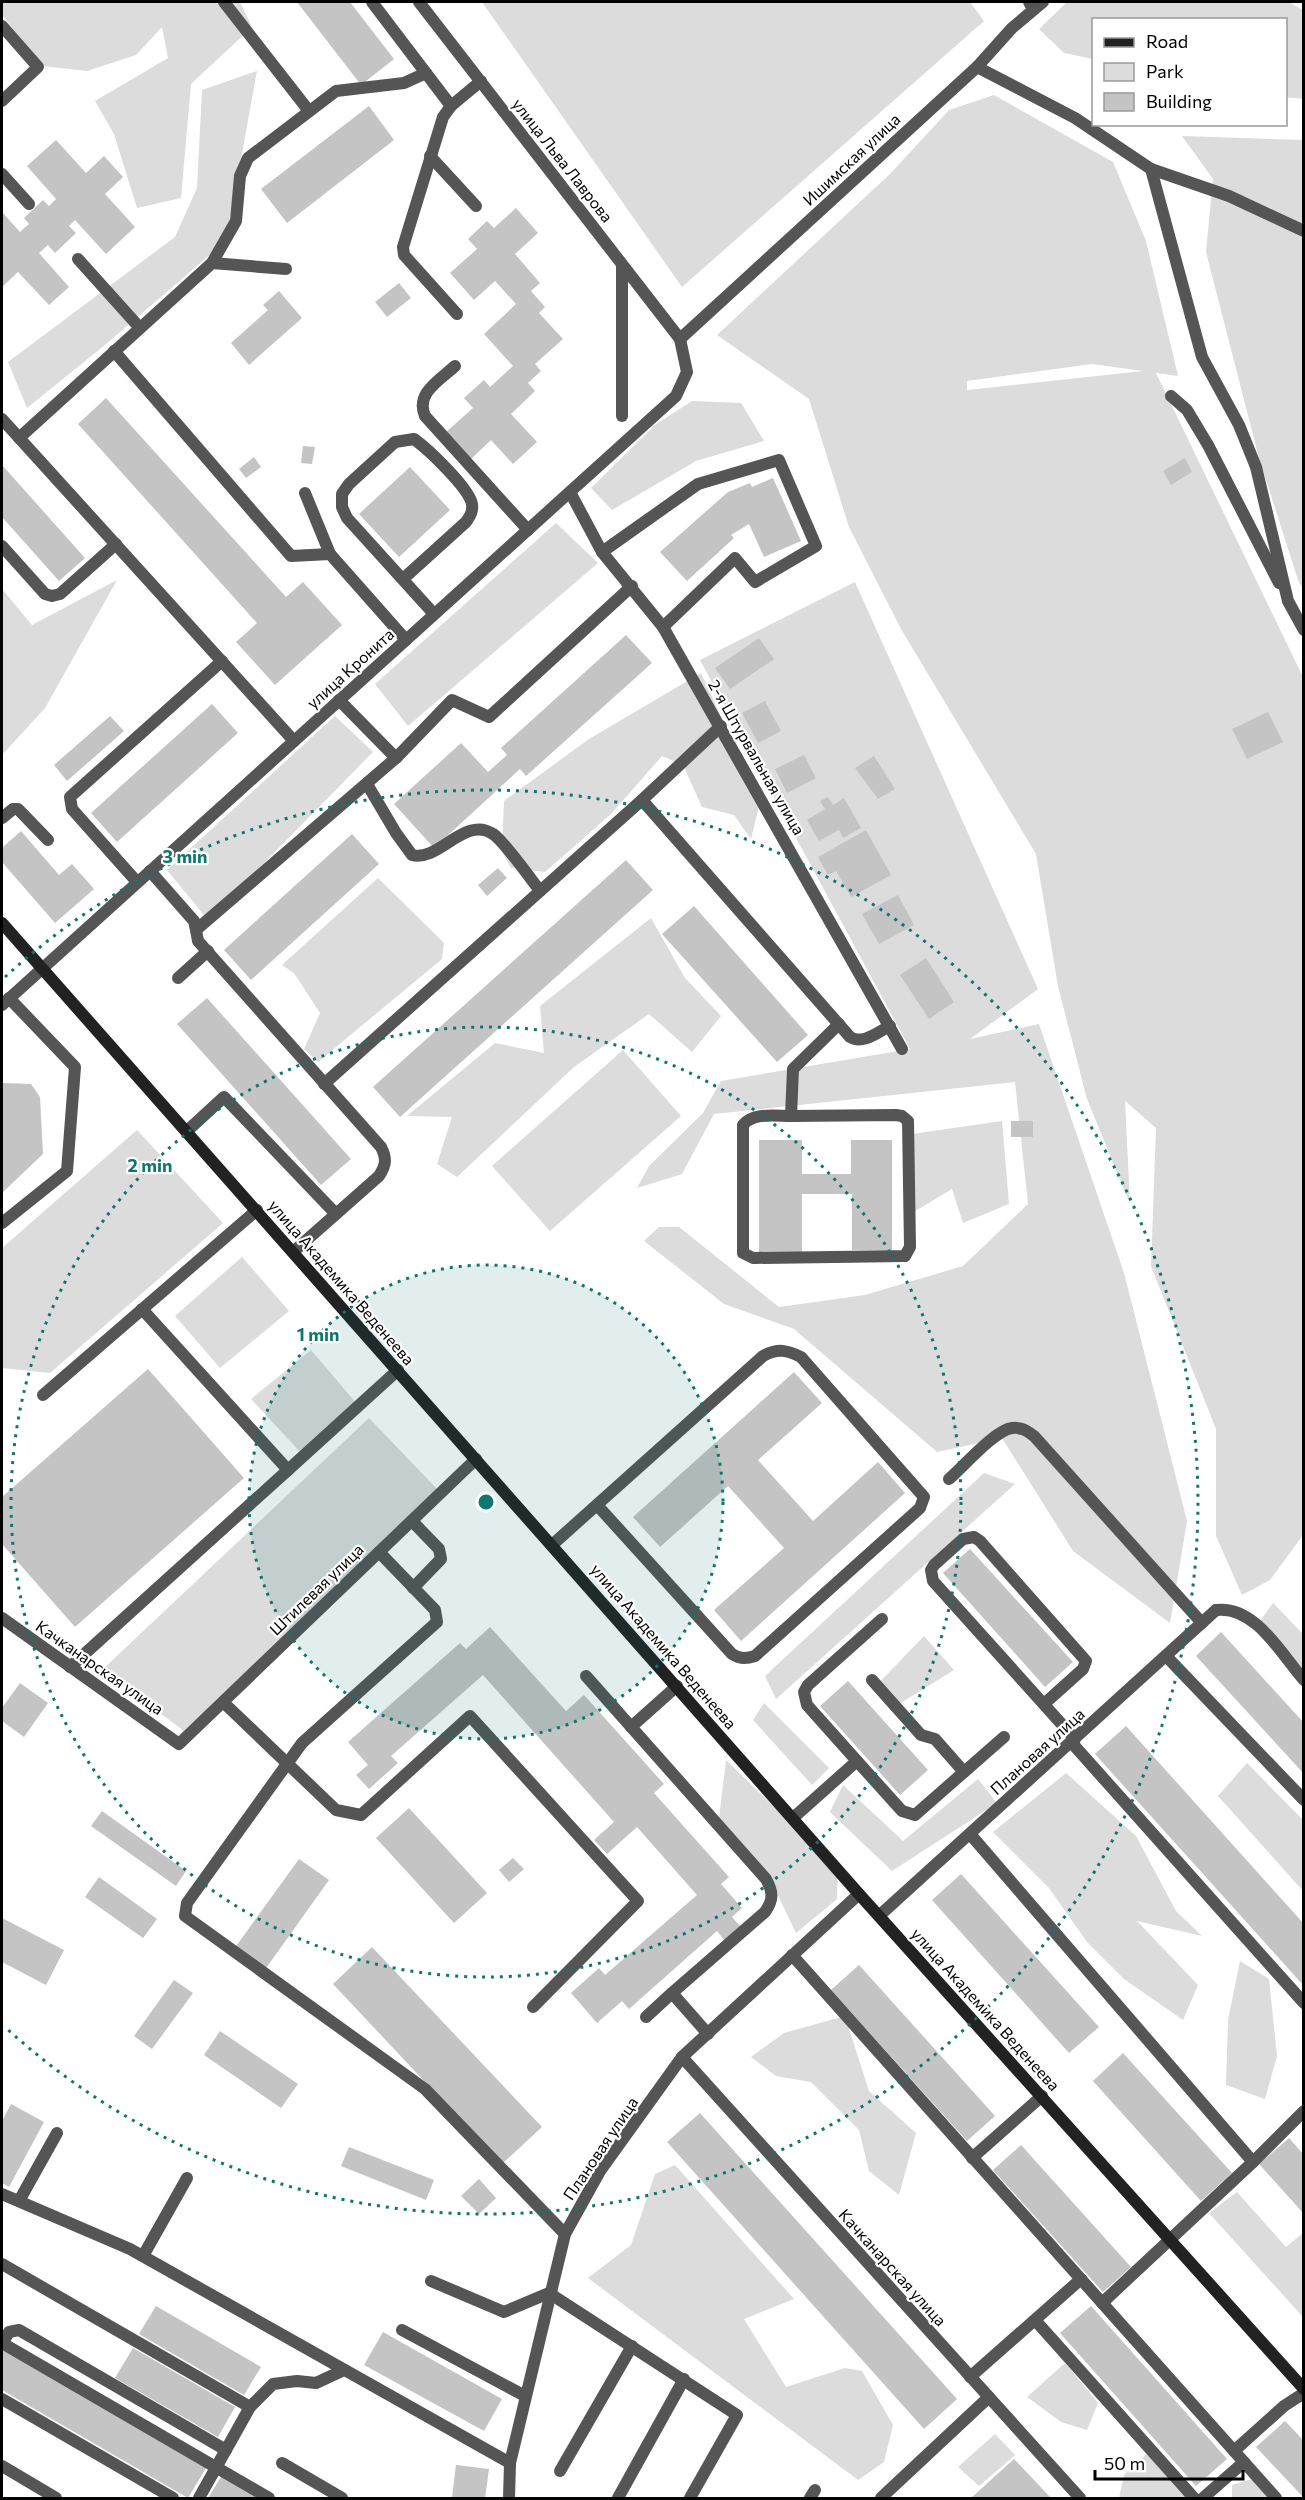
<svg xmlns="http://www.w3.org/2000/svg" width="1305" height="2500" font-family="Commissioner,sans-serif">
	<rect width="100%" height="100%" fill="#fff"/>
	<g fill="#dcdcdc" fill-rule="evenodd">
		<path d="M2 2H240L252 27 191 84 181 198 137 208 114 134 95 101 168 58 162 27 136 55 87 71 42 66 2 15Z"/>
		<path d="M482 2H970L984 21 682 287Z"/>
		<path d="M1067 2H1289L1303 10V99L1286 97V20H1094L1093 59 1064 53 1039 29Z"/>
		<path d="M257 71 226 241 105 345 27 408 8 362 175 237 197 188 202 90Z"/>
		<path d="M994 95 1113 162 1146 241 1178 376 1156 373 1303 677V1535L1270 1580 1242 1595 1216 1536V1429L1151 1266 1156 1128 1125 1101 1130 1204 1087 1099 1058 986 1036 854 901 629 849 527 809 399 717 335 891 173 949 110ZM1092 364 1143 371 967 390V381Z"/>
		<path d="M1182 136 1303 140V588L1299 583 1259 458 1206 252 1213 179Z"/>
		<path d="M692 401 741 403 764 441 696 461 612 510 591 488 655 425Z"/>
		<path d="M556 523 598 563 408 726 375 684Z"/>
		<path d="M117 580 45 708 2 755V589L32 625Z"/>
		<path d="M855 582 1038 989 970 1039 1039 1024 1124 1273 1187 1521 1170 1623 1073 1551 1002 1438 937 1452 794 1329 724 1304 644 1241 659 1227H679L779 1307 865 1295 963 1266 1028 1204 1015 1082 714 1114 682 1174 637 1188 649 1166 703 1113 721 1081 910 1049 700 660Z"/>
		<path d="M701 673 760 803 751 839 734 815 702 807 683 765 662 756 611 814 545 872 511 868 502 852 504 801 589 739Z"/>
		<path d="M335 716 373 752 208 920 167 870Z"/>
		<path d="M378 878 444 943 442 959 318 1062 304 1049 320 1013 294 973 282 965Z"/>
		<path d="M651 918 685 978 721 1016 692 1052 649 1014 574 1067 457 1177 437 1164 452 1117 407 1116 495 1043 544 1053 540 1006Z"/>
		<path d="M623 1050 681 1116 550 1231 492 1166Z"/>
		<path d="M1002 1121 1009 1204 963 1223 952 1189 912 1213V1134Z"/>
		<path d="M137 1130 223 1223 50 1373 2 1368V1248Z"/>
		<path d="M242 1257 289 1311 220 1368 175 1316Z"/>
		<path d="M311 1350 357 1404 303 1455 251 1399Z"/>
		<path d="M369 1418 437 1489 184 1731 102 1670Z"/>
		<path d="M984 1473 1015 1484 776 1699 765 1676Z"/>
		<path d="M1273 1603 1303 1634V1677L1257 1625Z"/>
		<path d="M924 1636 954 1670 891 1709 873 1689Z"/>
		<path d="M764 1703 829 1768 812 1785 753 1720Z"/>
		<path d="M726 1760 838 1869 837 1899 796 1933 773 1885 719 1818Z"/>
		<path d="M1247 1763 1303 1820V1891L1218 1796Z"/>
		<path d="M1066 1773 1136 1836 1176 1911 1202 1936 1137 1921 1198 1985 1183 2020 1124 1979 1087 1942 1049 1888 993 1832Z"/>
		<path d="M978 1779 997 1803 892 1871 830 1812 843 1785 903 1841Z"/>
		<path d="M1240 1961 1269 1979 1277 2056 1265 2099 1226 2085 1228 2020Z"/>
		<path d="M845 2016 869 2091 916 2133 899 2195 869 2171 859 2130 811 2082 776 2076 751 2057 784 2033Z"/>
		<path d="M675 2165 794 2299 744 2319 786 2387 845 2368 862 2371 893 2425 884 2462 858 2480 588 2278 631 2245 655 2174Z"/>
		<path d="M1237 2192 1286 2247 1303 2233V2317L1209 2213Z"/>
		<path d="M1065 2363 1098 2403 1087 2430 1061 2422 1027 2397Z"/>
		<path d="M995 2434 1015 2455 979 2486 958 2467Z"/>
		<path d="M1147 2454 1187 2498H1119L1124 2475Z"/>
		<path d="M1259 2477 1270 2498H1232V2485Z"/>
	</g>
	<g fill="#c4c4c4">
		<path d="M297 2H350L394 59 361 85Z"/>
		<path d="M369 106 394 140 287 223 261 189Z"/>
		<path d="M56 140 86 173 104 156 123 177 105 194 135 227 106 254 75 220 69 226 76 233 55 253 48 245 39 253 69 287 49 305 18 272 2 287V212L20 232 29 224 24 218 43 200 49 206 56 199 27 166Z"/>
		<path d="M516 208 538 233 515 254 540 283 531 291 545 307 539 313 563 339 535 364 541 371 528 383 535 391 511 414 537 442 513 464 491 440 471 459 446 432 473 408 464 398 484 380 490 387 513 366 484 334 516 304 495 281 474 300 450 273 477 249 468 239 487 221 494 228Z"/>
		<path d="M399 283 411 298 387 317 375 302Z"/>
		<path d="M279 291 302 318 249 365 231 343 268 310 263 305Z"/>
		<path d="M106 398 286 597 303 582 342 625 275 685 236 642 257 623 78 424Z"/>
		<path d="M303 446 315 447 312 464 301 463Z"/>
		<path d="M254 457 261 467 246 478 239 469Z"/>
		<path d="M1185 458 1192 472 1171 485 1163 471Z"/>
		<path d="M2 465 85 558 59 581 2 517Z"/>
		<path d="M410 467 450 510 399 557 359 514Z"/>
		<path d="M773 478 801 541 764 557 749 524 731 535 734 538 687 581 660 552 728 492 750 483 752 487Z"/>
		<path d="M626 635 652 663 526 776 520 769 434 848 394 804 461 743 488 772 507 755 501 748Z"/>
		<path d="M759 638 774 659 730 689 715 668Z"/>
		<path d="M765 701 781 731 758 743 742 713Z"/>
		<path d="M212 704 238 733 117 842 91 813Z"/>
		<path d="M1268 712 1283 742 1247 759 1232 729Z"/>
		<path d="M110 716 124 731 67 781 54 765Z"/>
		<path d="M804 755 816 778 787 793 775 769Z"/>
		<path d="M874 756 895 789 878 799 855 768Z"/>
		<path d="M828 797 833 805 844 798 861 828 843 838 839 830 819 841 807 820 825 809 820 801Z"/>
		<path d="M866 830 891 875 851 897 836 871 828 875 818 857Z"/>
		<path d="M21 831 59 875 72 864 94 889 55 923 2 862V848Z"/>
		<path d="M352 834 379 864 251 980 224 950Z"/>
		<path d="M626 860 653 890 400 1117 373 1087Z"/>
		<path d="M498 868 507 878 487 896 478 885Z"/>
		<path d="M898 895 914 925 879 944 862 914Z"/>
		<path d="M694 906 808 1035 777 1062 662 934Z"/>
		<path d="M926 958 954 1002 929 1019 900 975Z"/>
		<path d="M207 998 351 1159 321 1185 177 1024Z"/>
		<path d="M2 1083 31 1084 40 1097 43 1154 2 1193Z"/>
		<rect x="1011" y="1121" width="22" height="16"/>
		<path d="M759 1140H802V1174H851V1140H892V1250H852V1194H802V1252H759Z"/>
		<path d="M148 1369 244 1478 75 1627 2 1544V1497Z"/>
		<path d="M794 1372 822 1403 758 1460 813 1521 878 1462 905 1493 741 1641 714 1610 784 1548 728 1486 660 1547 633 1517Z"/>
		<path d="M970 1549 1073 1662 1045 1687 943 1573Z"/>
		<path d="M490 1627 566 1711 584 1695 664 1784 654 1793 729 1877 721 1884 742 1908 732 1917 741 1927 724 1940 717 1931 629 2009 622 2001 597 2023 571 1993 599 1968 605 1975 697 1895 637 1827 607 1854 594 1840 614 1822 483 1675 391 1756 398 1763 369 1789 356 1775 368 1765 348 1742 460 1643 466 1649Z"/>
		<path d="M1221 1632 1304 1723V1774L1196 1656Z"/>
		<path d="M848 1681 928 1770 900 1795 820 1706Z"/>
		<path d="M20 1683 48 1703 24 1737 2 1721V1708Z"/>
		<path d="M1126 1726 1304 1924V1986L1095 1754Z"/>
		<path d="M409 1808 487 1893 454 1923 376 1838Z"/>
		<path d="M102 1811 186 1871 176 1886 91 1826Z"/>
		<path d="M513 1858 524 1869 509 1882 499 1870Z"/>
		<path d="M299 1859 329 1880 264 1971 234 1949Z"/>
		<path d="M961 1874 1099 2027 1069 2053 932 1900Z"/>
		<path d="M99 1877 157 1919 143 1938 85 1897Z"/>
		<path d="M2 1918 64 1950 46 1985 2 1962Z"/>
		<path d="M372 1947 542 2127 502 2164 333 1984Z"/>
		<path d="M859 1965 995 2116 967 2141 831 1990Z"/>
		<path d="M174 1980 193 1993 152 2049 134 2036Z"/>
		<path d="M220 2031 298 2084 281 2108 204 2055Z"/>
		<path d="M1123 2053 1232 2173 1201 2201 1093 2081Z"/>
		<path d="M11 2104 44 2122 9 2187 2 2183V2121Z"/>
		<path d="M700 2113 957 2399 924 2429 667 2142Z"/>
		<path d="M1289 2138 1304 2155V2214L1259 2164Z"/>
		<path d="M1021 2145 1131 2267 1103 2292 993 2170Z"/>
		<path d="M349 2147 434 2180 426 2200 341 2166Z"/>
		<path d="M479 2179 496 2198 479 2214 461 2196Z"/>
		<path d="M156 2306 261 2367 244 2395 139 2334Z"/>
		<path d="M1091 2306 1227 2459 1196 2486 1060 2333Z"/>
		<path d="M383 2332 502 2399 484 2431 364 2365Z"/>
		<path d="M133 2348 235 2407 218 2437 115 2378Z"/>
		<path d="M2 2349 206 2468 188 2498 2 2390Z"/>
		<path d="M1285 2421 1304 2441V2498L1256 2447Z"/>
		<path d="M1014 2459 1051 2498H971Z"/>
		<path d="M456 2465 489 2469 485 2498H452Z"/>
		<path d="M221 2477 257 2498H208Z"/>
	</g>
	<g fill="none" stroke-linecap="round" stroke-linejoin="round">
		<g stroke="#555" stroke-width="12">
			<path d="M224 2 309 111"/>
			<path d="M372 2 451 106 481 81"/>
			<path d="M1029 2 1033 9"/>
			<path d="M977 67 1075 118 1151 169 1202 357 1239 425 1256 467 1288 601 1304 630"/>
			<path d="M451 106 443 117 403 247 404 255 457 314"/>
			<path d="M430 156 476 206"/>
			<path d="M1151 169 1229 196 1304 231"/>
			<path d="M2 174 29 204"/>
			<path d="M78 259 140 328"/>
			<path d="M212 263 236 221 240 176 248 158 336 91 404 83 426 73"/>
			<path d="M622 265V416"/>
			<path d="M114 351 291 556 330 554"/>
			<path d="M455 366C440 380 415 393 425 416L528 530"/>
			<path d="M1171 396 1187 410 1208 445 1279 583"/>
			<path d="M2 419 294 741"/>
			<path d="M19 438 212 263 286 269"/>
			<path d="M305 493 330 554 406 640"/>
			<path d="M2 546 45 594 52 596 60 594 116 544"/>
			<path d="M602 552 698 484 779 460 816 546 755 582 735 558 663 627"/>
			<path d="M403 579 466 522C470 516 473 512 472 504 469 488 428 449 414 439L395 442 349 484 342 494V507L347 518 434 614"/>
			<path d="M339 700 396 758"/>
			<path d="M367 784 396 833 412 855C439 862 465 815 493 834 503 840 531 879 540 891"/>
			<path d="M642 800 721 726"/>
			<path d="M2 818 13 809H18L48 840"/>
			<path d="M150 871 194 921 196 930 396 758 452 700 489 717 632 586"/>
			<path d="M137 882 72 809 70 797 222 661"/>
			<path d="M196 930 198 941 381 1147C387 1159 386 1165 379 1176L293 1252"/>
			<path d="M178 978 208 951"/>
			<path d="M324 1084 642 800 850 1037C863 1045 878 1032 890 1026"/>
			<path d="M791 1116 896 1115 902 1116 908 1121 910 1247 905 1256 753 1258 743 1253V1125C753 1112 776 1116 791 1116L793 1069 839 1024"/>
			<path d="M187 1131 224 1097 336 1214"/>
			<path d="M2 1223 67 1171 75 1067 9 998"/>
			<path d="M142 1309 288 1470 398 1370"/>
			<path d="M43 1395 257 1210"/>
			<path d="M949 1479C963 1467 995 1430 1012 1428 1022 1427 1027 1431 1034 1436L1202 1623"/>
			<path d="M412 1521 439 1549 441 1559 413 1588"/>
			<path d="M552 1545C623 1482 693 1419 763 1356 778 1348 787 1350 801 1357L924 1497 920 1508 755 1656C746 1659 740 1659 732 1654L597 1505"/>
			<path d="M379 1552 435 1610 437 1622 302 1743 187 1903 185 1916 425 2089 565 2234"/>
			<path d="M1216 1610C1255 1605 1281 1654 1304 1680"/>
			<path d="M1166 1656 1304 1800"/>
			<path d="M70 1667 288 1470"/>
			<path d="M586 1676 766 1879C773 1892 774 1899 765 1912L672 1993 708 2034"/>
			<path d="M872 1680 921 1735 935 1739 964 1772"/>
			<path d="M223 1702 336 1810 361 1815 470 1716 638 1901 533 2007"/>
			<path d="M1044 1704 1083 1669 1086 1661 980 1541 974 1537 963 1539 934 1565 931 1570 933 1581 1075 1739"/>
			<path d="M631 1727 677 1686"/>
			<path d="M1071 1742 1304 2003"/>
			<path d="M857 1761 807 1705 804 1692 808 1685 882 1619"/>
			<path d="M793 1818 857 1761 902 1811 915 1815 1004 1737"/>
			<path d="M970 1834 1253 2162"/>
			<path d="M792 1955 1276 2498"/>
			<path d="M646 2017 672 1993"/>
			<path d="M972 2158 1042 2096"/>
			<path d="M2 2194 130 2249 510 2463"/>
			<path d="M19 2201 57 2133"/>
			<path d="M143 2256 187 2178"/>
			<path d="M2 2264 250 2407"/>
			<path d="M431 2281 504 2312 549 2293 737 2415 690 2498"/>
			<path d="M1102 2303 1253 2162 1304 2111"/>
			<path d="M1035 2320 1194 2498"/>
			<path d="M402 2330 525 2396"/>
			<path d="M2 2343 269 2498"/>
			<path d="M2 2344 9 2332 19 2330 226 2450"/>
			<path d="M970 2377 1081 2279"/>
			<path d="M2 2399 173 2498"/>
			<path d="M1234 2451 1284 2406 1304 2393"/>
			<path d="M282 2463 342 2498"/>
			<path d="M2 2466 56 2498"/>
			<path d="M560 2471 632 2346"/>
			<path d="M199 2498 250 2407 273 2384 297 2381 316 2383 344 2370"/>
			<path d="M618 2498 684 2379"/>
			<path d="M810 2498 815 2490"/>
			<path d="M881 2498 989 2397"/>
			<path d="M1203 2498 1244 2462"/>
		</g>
		<g stroke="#555" stroke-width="12">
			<path d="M2 26 38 67 2 101"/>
			<path d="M680 339 977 67 1012 28 1043 2"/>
			<path d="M570 492 602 552 663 627 902 1049"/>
			<path d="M2 1005 676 396 687 372 680 339 419 2"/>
			<path d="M2 1618 179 1744 476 1459"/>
			<path d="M880 1915 1216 1610"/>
			<path d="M682 2057 1080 2498"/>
			<path d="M509 2498 510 2463 565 2234 600 2171 682 2057 859 1894"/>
		</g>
		<path stroke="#222" stroke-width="12" d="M2 923 859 1894 1304 2389"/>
	</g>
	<circle cx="486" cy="1502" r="237" fill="#0f766e" fill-opacity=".12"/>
	<g fill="none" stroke="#0f766e" stroke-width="3" stroke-dasharray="3 6">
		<circle cx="486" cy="1502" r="237"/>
		<circle cx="486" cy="1502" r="475"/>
		<path d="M5 977A712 712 0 1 1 5 2027"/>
	</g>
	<g text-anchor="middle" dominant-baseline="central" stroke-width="4.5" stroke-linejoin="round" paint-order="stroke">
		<g font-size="16" fill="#000" stroke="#fff">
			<text transform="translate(851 159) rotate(-43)">Ишимская улица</text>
			<text transform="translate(563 160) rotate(52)">улица Льва Лаврова</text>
			<text transform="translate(350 668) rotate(-42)">улица Кронита</text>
			<text transform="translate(757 757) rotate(60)">2-я Штурвальная улица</text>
			<text transform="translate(342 1282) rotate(49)">улица Академика Веденеева</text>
			<text transform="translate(316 1589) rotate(-44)">Штилевая улица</text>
			<text transform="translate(664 1646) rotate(49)">улица Академика Веденеева</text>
			<text transform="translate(100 1667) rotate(35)">Качканарская улица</text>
			<text transform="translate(1037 1751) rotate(-42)">Плановая улица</text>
			<text transform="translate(986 2009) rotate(48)">улица Академика Веденеева</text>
			<text transform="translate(600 2148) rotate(-56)">Плановая улица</text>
			<text transform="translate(893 2267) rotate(48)">Качканарская улица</text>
		</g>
	</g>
	<circle cx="486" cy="1502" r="9" fill="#0f766e" stroke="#fff" stroke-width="3"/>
	<g font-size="18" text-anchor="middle" font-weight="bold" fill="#0f766e" stroke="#fff" stroke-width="4.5" stroke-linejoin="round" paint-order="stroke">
		<text x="185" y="863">3 min</text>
		<text x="150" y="1172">2 min</text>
		<text x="318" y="1341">1 min</text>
	</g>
	<rect width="1305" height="2500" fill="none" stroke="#000000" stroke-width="6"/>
	<rect x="1092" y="18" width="195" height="108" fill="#ffffff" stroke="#999999" stroke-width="1.5"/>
	<rect x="1104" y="38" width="30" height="9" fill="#222222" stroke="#999999" stroke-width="1.5"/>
	<text x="1146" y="48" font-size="18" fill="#000000">Road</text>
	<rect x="1104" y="63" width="30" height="18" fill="#dcdcdc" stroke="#999999" stroke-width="1.5"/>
	<text x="1146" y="78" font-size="18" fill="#000000">Park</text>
	<rect x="1104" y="93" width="30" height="18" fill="#c4c4c4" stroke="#999999" stroke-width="1.5"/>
	<text x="1146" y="108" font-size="18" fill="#000000">Building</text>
	<path d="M1095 2470v9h148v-9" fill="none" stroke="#000000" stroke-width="3"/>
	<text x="1104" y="2470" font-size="18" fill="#000000" stroke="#ffffff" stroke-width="4.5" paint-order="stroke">50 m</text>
</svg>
